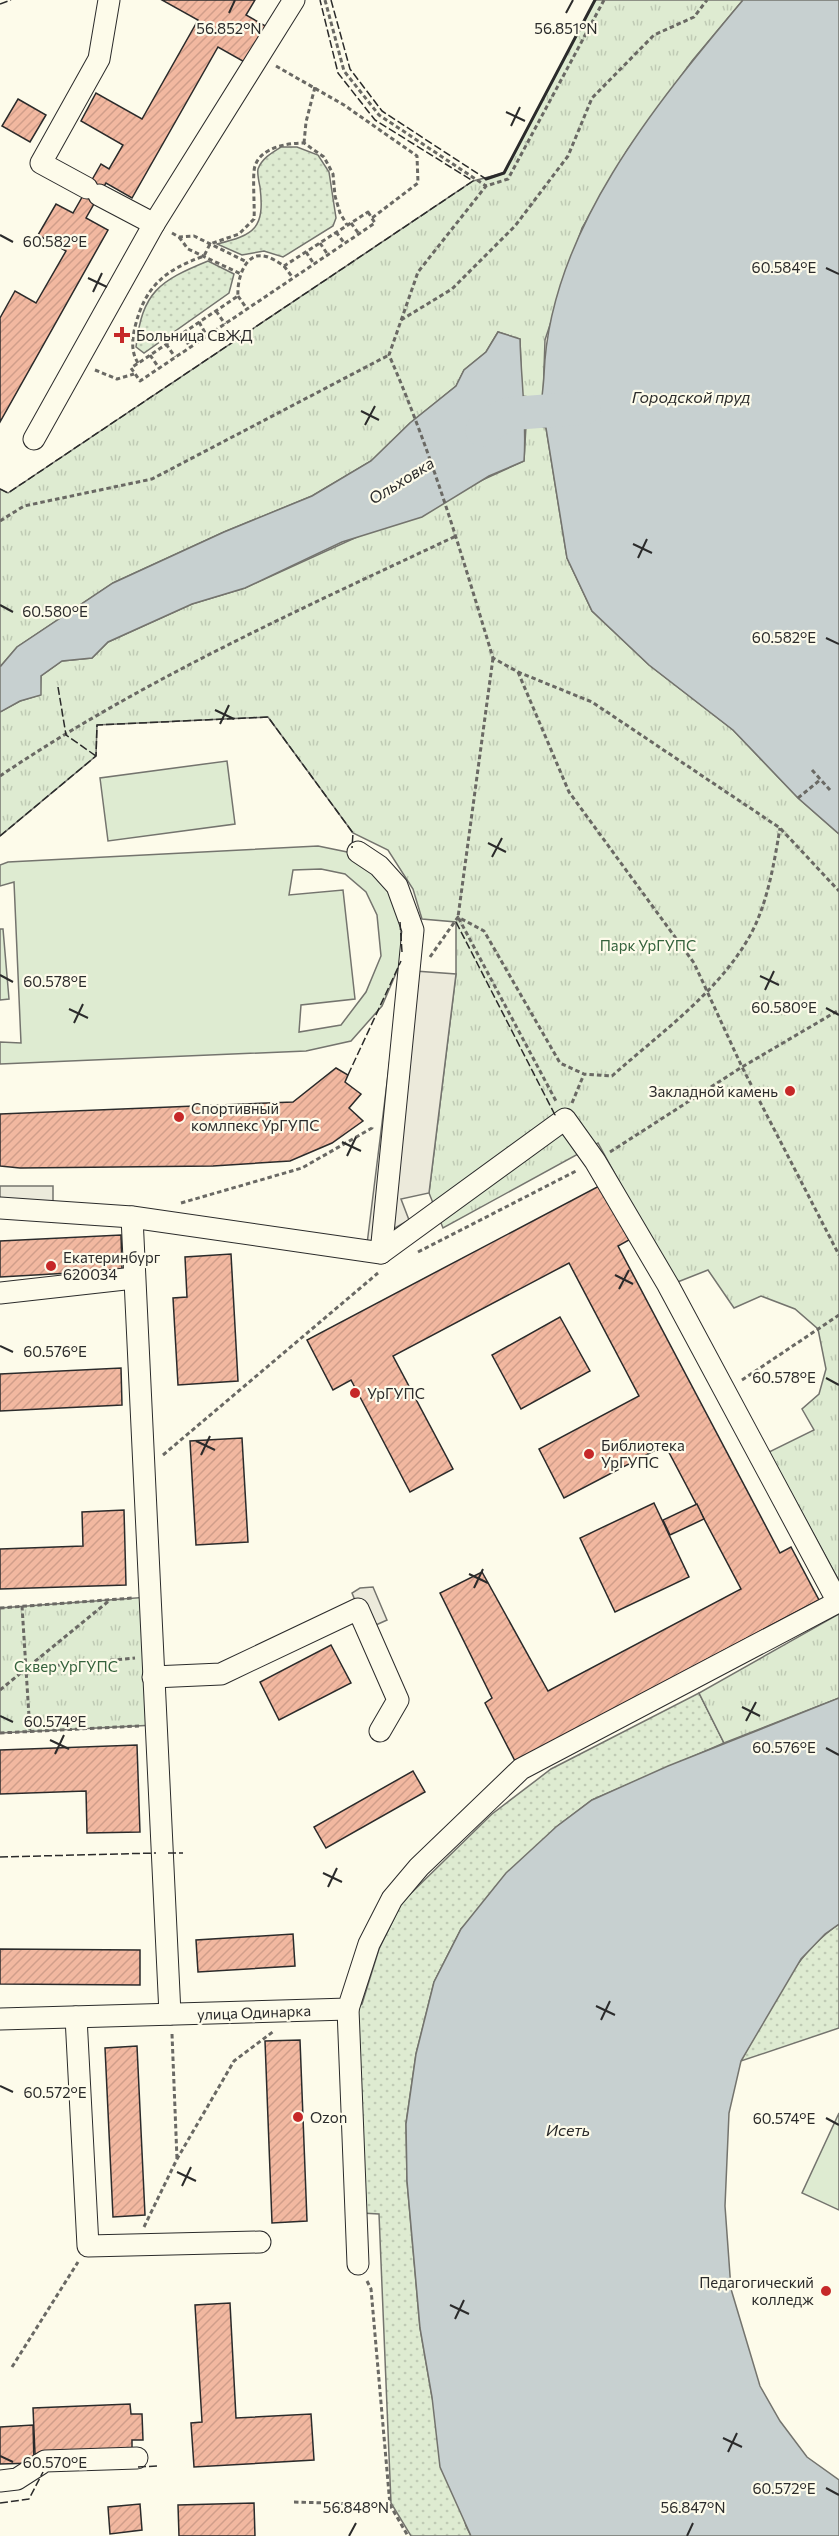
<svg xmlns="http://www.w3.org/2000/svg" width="839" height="2536" font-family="Commissioner,sans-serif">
	<defs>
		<pattern id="grass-dots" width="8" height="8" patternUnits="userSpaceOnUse" patternTransform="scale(1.5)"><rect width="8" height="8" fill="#deebd1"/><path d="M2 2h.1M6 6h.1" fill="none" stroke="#bfcab4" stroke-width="1.8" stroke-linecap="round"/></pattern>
		<pattern id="park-tufts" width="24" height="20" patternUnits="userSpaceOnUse" patternTransform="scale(1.5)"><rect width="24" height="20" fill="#deebd1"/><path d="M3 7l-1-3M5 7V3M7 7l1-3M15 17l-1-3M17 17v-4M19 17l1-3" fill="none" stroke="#bfcab4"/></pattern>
		<pattern id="building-hatch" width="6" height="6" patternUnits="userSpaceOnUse" patternTransform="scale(1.5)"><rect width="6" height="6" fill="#f2b8a0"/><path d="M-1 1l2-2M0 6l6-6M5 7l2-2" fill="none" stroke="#d09e8a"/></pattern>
	</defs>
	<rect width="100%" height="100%" fill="#fdfbea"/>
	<g fill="url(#grass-dots)" stroke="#74746e" stroke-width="1.5">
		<path d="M281 147H297L318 155 329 172 336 218 333 226 283 257 264 251 242 255 217 244C255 235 265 228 260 187 259 182 257 174 258 169 262 158 273 152 281 147Z"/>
		<path d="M208 261 234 274 229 293 144 353 136 347C142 292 159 281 208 261Z"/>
		<path d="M699 1693 724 1743 592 1800 556 1827 461 1929 434 1982 416 2054 406 2123 407 2181 420 2328 432 2397 466 2526 471 2536H411L391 2503 379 2214 361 2213 352 2011 362 2004 379 1949 402 1902 492 1814 551 1769Z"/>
		<path d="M839 1924V2028L741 2061C768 2013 792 1955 839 1924Z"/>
	</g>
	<g fill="url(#park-tufts)" stroke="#74746e" stroke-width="1.5">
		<path d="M595 0H743L692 61 628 149 582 228 545 340 543 399 522 396 520 339 498 332 486 352 464 370 456 386 410 423 371 461 312 496 224 532 113 583 17 647 0 667V489L8 493 473 181 504 173Z"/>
		<path d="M533 423 546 428 567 558 592 611 649 665 733 730 798 798 839 834V1581L769 1452 814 1430 802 1409 819 1394 826 1369 818 1329 795 1309 761 1296 734 1308 708 1270 675 1283 598 1143 443 1228 429 1193 456 974V922L422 919 413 889 388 850 353 833 268 717 97 725 96 756 0 836V712L20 701 40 695 41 676 62 661 92 658 108 642 192 604 245 588 524 461 526 426Z"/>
		<path d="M149 1597 155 1725 0 1733V1608Z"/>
		<path d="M839 1614V1698L724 1743 699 1693Z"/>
	</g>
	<g fill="#deebd1" stroke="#74746e" stroke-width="1.5" fill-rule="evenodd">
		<path d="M227 761 235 824 108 841 100 778Z"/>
		<path d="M318 846 352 853 384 882 400 909 402 959 382 1006 351 1041 306 1051 0 1064V1042L21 1043 14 882 0 886V865L8 862ZM321 869 345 874 366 892 377 915 381 956 366 992 341 1025 299 1032 301 1005 355 999 343 890 289 895 293 870Z"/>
		<path d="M0 929H3L9 999 0 1000Z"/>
		<path d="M839 2113V2210L802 2193Z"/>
	</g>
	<g fill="#eceadb" stroke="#74746e" stroke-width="1.5">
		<path d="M401 970 456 974 429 1193 401 1199 409 1220 367 1244Z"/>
		<rect x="0" y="1186" width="53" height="17"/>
		<path d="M373 1587 387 1620 367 1629 352 1593 360 1588Z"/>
	</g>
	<g fill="#c7d0d0" stroke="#74746e" stroke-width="1.5">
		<path d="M743 0H839V834L798 798 733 730 649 665 592 611 567 558 546 428C538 408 543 396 544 375 549 232 655 105 743 0Z"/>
		<path d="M498 332 520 339C521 380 527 420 524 461L489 476 422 517 342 542 245 588 192 604 108 642 92 658 62 661 41 676V695L20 701 0 712V667L17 647 113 583 224 532 312 496 371 461 410 423 456 386 464 370 486 352Z"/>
		<path d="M839 1698V1924L825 1934 801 1959 741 2061 729 2113 725 2206 731 2289 760 2386 780 2421 807 2457 839 2480V2536H471L440 2467 432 2397 420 2328 407 2181 406 2124 416 2054 434 1982 461 1929 506 1873 556 1827 592 1800 668 1766Z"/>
	</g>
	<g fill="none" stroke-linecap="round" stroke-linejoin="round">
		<path stroke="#c7d0d0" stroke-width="33" d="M482 430 507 414 584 408"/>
	</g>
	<g fill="url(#building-hatch)" stroke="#2b2b2b" stroke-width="1.5">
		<path d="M162 0H255L246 15 269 28 248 64 218 47 132 198 106 183 86 218 108 230 0 422V318L15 291 36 303 66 251 38 235 56 204 73 213 101 164 109 169 123 145 81 121 96 93 142 119 198 20Z"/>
		<path d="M18 99 46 115 30 142 2 126Z"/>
		<path d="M336 1068 348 1075 345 1082 361 1094 349 1108 363 1121 332 1143 290 1161 213 1166 20 1168 0 1166V1114L293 1102Z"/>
		<path d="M601 1185 629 1240 618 1246 780 1553 791 1547 819 1600 515 1761 485 1703 492 1698 440 1593 482 1572 548 1691 741 1589 665 1445 564 1498 539 1449 639 1396 569 1263 393 1356 453 1469 410 1492 351 1380 333 1390 307 1340Z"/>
		<path d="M121 1235 122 1270 0 1277V1241Z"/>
		<path d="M231 1254 238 1381 178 1385 173 1298 187 1297 185 1257Z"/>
		<path d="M560 1317 590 1371 521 1409 492 1355Z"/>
		<path d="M121 1368 122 1405 0 1411V1374Z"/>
		<path d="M242 1438 248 1542 196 1545 190 1441Z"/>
		<path d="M654 1503 689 1577 615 1612 580 1538Z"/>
		<path d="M697 1504 704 1519 670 1535 663 1520Z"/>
		<path d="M124 1510 126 1585 0 1589V1549L83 1546 82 1512Z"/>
		<path d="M331 1645 351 1683 279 1720 260 1682Z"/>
		<path d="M137 1745 140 1832 87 1833 86 1791 0 1794V1750Z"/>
		<path d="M413 1771 425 1792 326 1848 314 1827Z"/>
		<path d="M293 1934 295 1966 198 1972 196 1940Z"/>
		<path d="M0 1949 140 1950V1985L0 1984Z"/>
		<path d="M300 2040 307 2221 272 2223 265 2041Z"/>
		<path d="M137 2046 145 2215 113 2217 105 2048Z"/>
		<path d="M230 2303 236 2418 311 2414 314 2460 194 2467 191 2423 202 2422 195 2305Z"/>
		<path d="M130 2404 131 2414H142L143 2440H132V2450L35 2454 33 2408Z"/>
		<path d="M33 2425 34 2463 0 2464V2427Z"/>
		<path d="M254 2503 255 2536H179L178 2505Z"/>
		<path d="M140 2504 142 2530 110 2534 108 2507Z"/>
	</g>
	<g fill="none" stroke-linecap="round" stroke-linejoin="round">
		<defs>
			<g id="minor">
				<path d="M87 188 41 163 99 59 109 0"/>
				<path d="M99 195 154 224"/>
				<path d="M34 439 154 224 294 0"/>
				<path d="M0 1208 132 1217 381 1253 413 930 397 886 379 866 358 852"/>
				<path d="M132 1217 170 2014"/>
				<path d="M0 1293 134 1278"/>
				<path d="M153 1677 221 1674 358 1609 398 1700 380 1731"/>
				<path d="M348 2009 358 2264"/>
				<path d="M76 2017 88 2246 260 2242"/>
				<path d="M0 2019 348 2009 369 1944 392 1899 419 1867 521 1769 838 1602 668 1285 595 1161 565 1119 381 1253"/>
				<path d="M0 2481 17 2479 45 2461 137 2458"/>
			</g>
		</defs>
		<use href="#minor" stroke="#2b2b2b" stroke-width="23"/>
		<g stroke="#6a6964" stroke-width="3" stroke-dasharray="4.5 3" stroke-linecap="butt">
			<path d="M325 0 344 71 379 115 486 186"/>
			<path d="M604 0 508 179 486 186 418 272 389 355C432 453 462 556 493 658L518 672 592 702 780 828 839 891"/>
			<path d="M276 66 344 105 417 156 418 183 372 218"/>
			<path d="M304 143 306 122 315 87"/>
			<path d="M368 212 375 223 140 381 131 368 238 296C237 283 242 260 257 256 267 254 276 261 284 266Z"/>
			<path d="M351 223 359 234"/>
			<path d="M336 232 345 244"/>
			<path d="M172 233 179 237 194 236 247 262"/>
			<path d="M179 237 188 249 241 274"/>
			<path d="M320 243 328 255"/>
			<path d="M306 252 314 264"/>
			<path d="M284 266 293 278"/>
			<path d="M238 296 247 309"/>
			<path d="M216 311 225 324"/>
			<path d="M401 320 452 289 515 226 568 156 592 98 654 35 694 17 707 0"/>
			<path d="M199 322 207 336"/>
			<path d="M182 334 190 347"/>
			<path d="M166 344 175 357"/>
			<path d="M150 355 159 368"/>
			<path d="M138 363C131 352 132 340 135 327 145 286 165 270 204 256L210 244 239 234 254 219C255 208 252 174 255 166 261 147 288 143 304 143L324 157 333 174 335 196 340 213 347 225"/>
			<path d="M95 370 117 379 134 374"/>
			<path d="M0 521 24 506 152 479 389 355"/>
			<path d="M493 658 458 917 557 1103"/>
			<path d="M518 672 569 792 694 963 742 1067 839 1255"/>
			<path d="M812 770 830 790"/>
			<path d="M0 776C142 680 301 609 456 536"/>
			<path d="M798 798 820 780"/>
			<path d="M430 957 458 917 484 931 560 1063 584 1074 612 1076C659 1034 717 993 748 939 767 907 774 864 780 828"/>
			<path d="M572 1103 584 1074"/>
			<path d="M610 1152 742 1067 839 1010"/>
			<path d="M181 1203 302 1168 372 1128V1125"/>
			<path d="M418 1252 578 1170"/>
			<path d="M742 1380 839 1315"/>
			<path d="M163 1455 378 1273"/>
			<path d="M22 1606 30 1732"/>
			<path d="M0 1608 133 1598"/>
			<path d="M28 1668 135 1658"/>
			<path d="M0 1690 110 1600"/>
			<path d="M0 1733 139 1726"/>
			<path d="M172 2034 177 2159"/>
			<path d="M144 2227 177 2159 234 2061 274 2031"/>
			<path d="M367 2281 371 2289 390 2505 408 2536"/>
			<path d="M12 2367 78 2262"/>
			<path d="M294 2502 390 2505"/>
		</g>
		<use href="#minor" stroke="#fdfbea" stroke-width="21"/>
		<g stroke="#2b2b2b" stroke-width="1.5" stroke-dasharray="8 3" stroke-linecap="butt">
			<path d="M331 0 350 69 382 111 486 179"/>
			<path d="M0 4 11 0"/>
			<path d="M0 489 8 493 473 181 375 120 338 73 320 0"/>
			<path d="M58 687 66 735 96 756"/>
			<path d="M0 836 96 756 97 725 268 717 353 833 352 848"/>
			<path d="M400 922 402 952"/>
			<path d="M456 922 555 1115 553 1117"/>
			<path d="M348 1075 401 961"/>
			<path d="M168 1853H183"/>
			<path d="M0 1857 156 1853"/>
			<path d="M138 2467 157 2466"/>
			<path d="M0 2503 29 2499 43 2472"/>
		</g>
		<path stroke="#2b2b2b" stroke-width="3" d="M486 179 504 173 595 0"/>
	</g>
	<path fill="none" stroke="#2b2b2b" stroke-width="2" d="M229 13 235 0M566 13 573 0M506 112 525 121M511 126 520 107M0 235 13 242M826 268 839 274M88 278 107 287M93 292 102 273M361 411 379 420M365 425 375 406M633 544 652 553M638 558 647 539M0 605 13 612M826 638 839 644M215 710 234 719M220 724 229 705M488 843 506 852M492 857 502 838M0 975 13 982M760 976 779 985M765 990 774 971M826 1008 839 1015M69 1009 88 1018M74 1023 83 1004M342 1142 361 1151M347 1156 356 1137M615 1275 633 1284M619 1289 629 1270M0 1346 13 1352M826 1378 839 1385M196 1441 215 1450M201 1455 210 1436M469 1574 488 1583M474 1588 483 1569M742 1707 760 1716M0 1716 13 1722M746 1721 756 1702M50 1740 69 1749M826 1748 839 1755M55 1754 64 1735M323 1873 342 1882M328 1887 337 1868M596 2006 615 2015M601 2020 610 2001M0 2086 13 2092M826 2118 839 2125M177 2172 196 2181M182 2186 191 2167M450 2305 469 2314M455 2319 464 2300M723 2438 742 2447M728 2452 737 2433M0 2456 13 2462M826 2488 839 2495M349 2536 356 2523M687 2536 693 2523"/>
	<g fill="#c62828" stroke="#fdfbea" stroke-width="2">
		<path d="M119 326h6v6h6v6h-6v6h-6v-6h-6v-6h6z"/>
		<circle cx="790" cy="1091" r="6"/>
		<circle cx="179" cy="1117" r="6"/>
		<circle cx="51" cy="1266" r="6"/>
		<circle cx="355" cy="1393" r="6"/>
		<circle cx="589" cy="1454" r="6"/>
		<circle cx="298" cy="2117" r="6"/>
		<circle cx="826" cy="2291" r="6"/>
	</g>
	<g text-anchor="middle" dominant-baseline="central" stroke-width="4.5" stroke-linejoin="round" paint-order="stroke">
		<g font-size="15" fill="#2b2b2b" stroke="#fdfbea" text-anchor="start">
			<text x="136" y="335">Больница СвЖД</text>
			<text x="778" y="1091" text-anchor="end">Закладной камень</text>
			<text x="191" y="1108">Спортивный<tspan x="191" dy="17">комлпекс УрГУПС</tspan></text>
			<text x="63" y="1257">Екатеринбург<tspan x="63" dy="17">620034</tspan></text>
			<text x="367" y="1393">УрГУПС</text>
			<text x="601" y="1445">Библиотека<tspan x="601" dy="17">УрГУПС</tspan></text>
			<text x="310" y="2117">Ozon</text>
			<text x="814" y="2282" text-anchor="end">Педагогический<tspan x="814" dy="17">колледж</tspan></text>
		</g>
		<g font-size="15" fill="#34623c" stroke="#fdfbea">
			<text x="648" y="945">Парк УрГУПС</text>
			<text x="66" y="1666">Сквер УрГУПС</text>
		</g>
		<g font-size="15" fill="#2b2b2b" stroke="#fdfbea">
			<text transform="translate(254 2012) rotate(-2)">улица Одинарка</text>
		</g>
		<g font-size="16" font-style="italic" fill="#2b2b2b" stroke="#fdfbea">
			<text x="691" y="396">Городской пруд</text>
			<text transform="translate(401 480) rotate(-32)">Ольховка</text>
			<text x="568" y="2129">Исеть</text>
		</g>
	</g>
	<g font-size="15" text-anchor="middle" fill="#2b2b2b" stroke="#fdfbea" stroke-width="4.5" stroke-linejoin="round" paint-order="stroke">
		<text x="229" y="34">56.852°N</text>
		<text x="566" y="34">56.851°N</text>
		<text x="55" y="247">60.582°E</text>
		<text x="784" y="273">60.584°E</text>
		<text x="55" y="617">60.580°E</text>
		<text x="784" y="643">60.582°E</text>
		<text x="55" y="987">60.578°E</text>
		<text x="784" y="1013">60.580°E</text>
		<text x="55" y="1357">60.576°E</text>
		<text x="784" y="1383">60.578°E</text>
		<text x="55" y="1727">60.574°E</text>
		<text x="784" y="1753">60.576°E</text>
		<text x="55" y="2098">60.572°E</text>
		<text x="784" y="2124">60.574°E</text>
		<text x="55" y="2468">60.570°E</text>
		<text x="784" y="2494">60.572°E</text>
		<text x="356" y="2513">56.848°N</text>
		<text x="693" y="2513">56.847°N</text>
	</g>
</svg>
